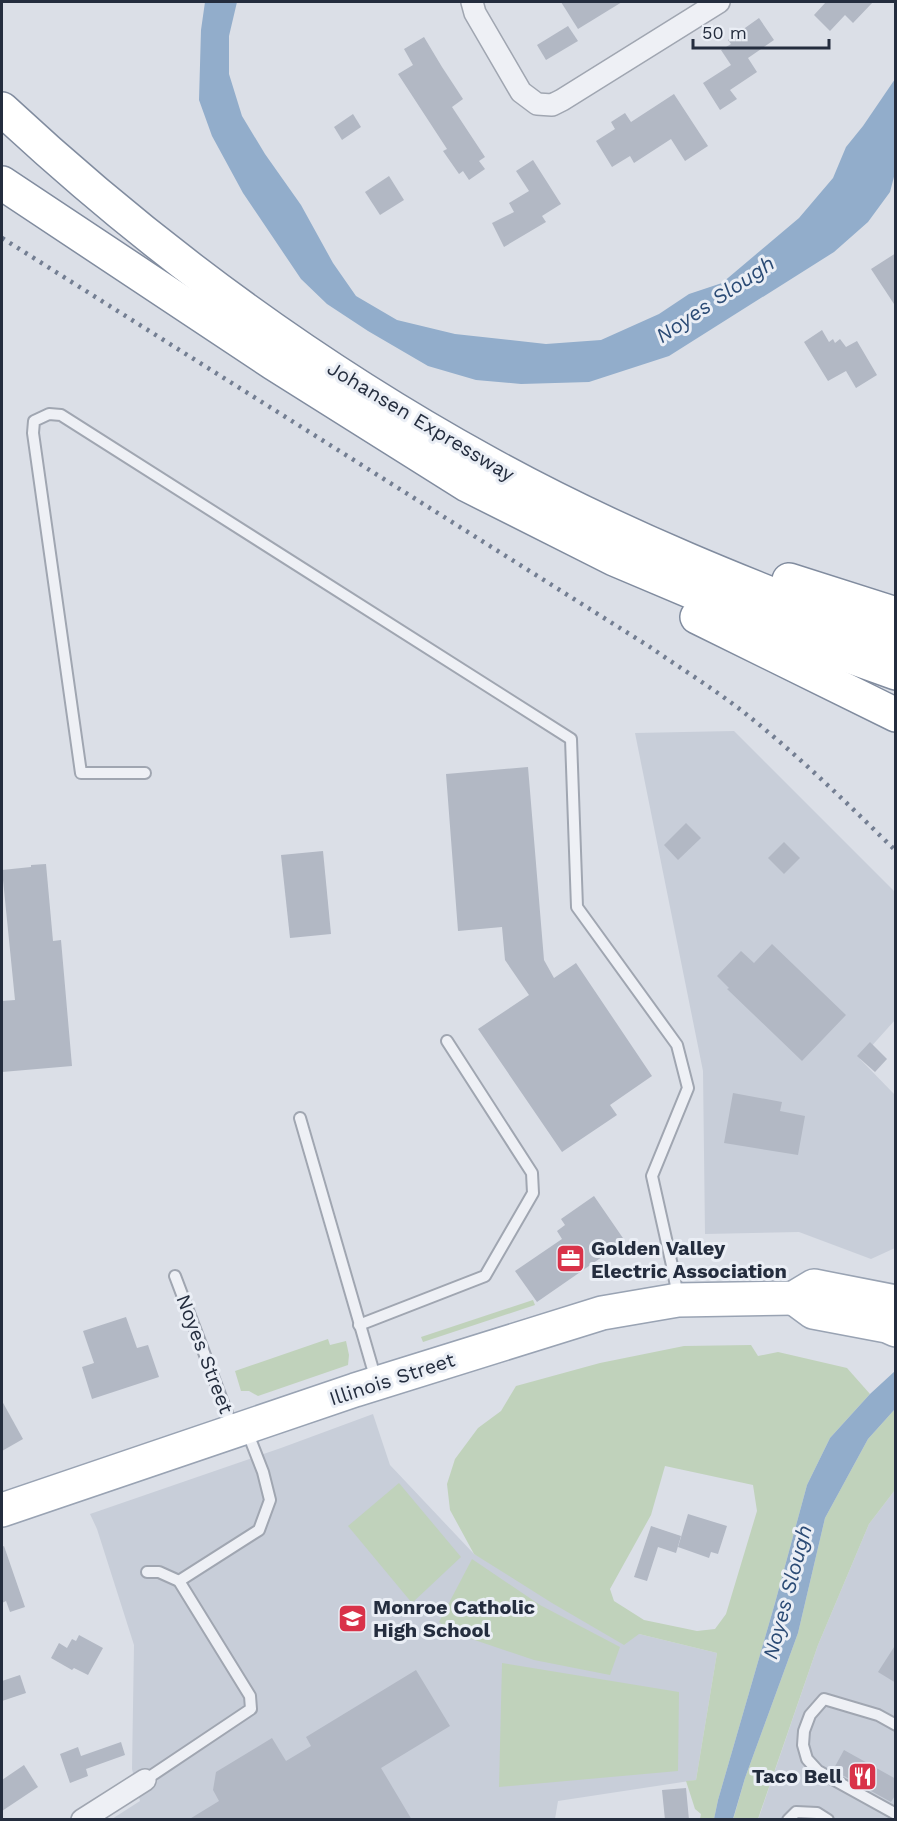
<svg xmlns="http://www.w3.org/2000/svg" width="897" height="1821" font-family="'Work Sans',sans-serif">
	<rect width="100%" height="100%" fill="#dbdfe7"/>
	<g fill="#c8ced9">
		<path d="M734 731 895 892V1020L860 1059 895 1095V1248L871 1259 799 1232 705 1234 703 1071 635 733Z"/>
		<path d="M373 1414 390 1465 474 1554 639 1634 717 1653 696 1780 558 1801 555 1819H112L140 1801 132 1769 134 1645 97 1529 90 1514 281 1448Z"/>
		<path d="M895 1490V1819L758 1820 818 1645 869 1524Z"/>
	</g>
	<g fill="#c0d2bb" fill-rule="evenodd">
		<path d="M533 1300 535 1305 423 1342 421 1337Z"/>
		<path d="M328 1339 330 1345 346 1341 349 1355 348 1365 258 1396 249 1391H241L235 1371Z"/>
		<path d="M751 1345 758 1356 778 1352 847 1368 870 1394 830 1438 807 1485 775 1603 718 1800 714 1819H700L701 1814 695 1809 686 1781 696 1780 717 1653 639 1634 624 1645 552 1603 474 1554 450 1510 447 1484 455 1459 478 1428 501 1411 516 1386 600 1363 684 1346ZM665 1466 753 1485 757 1511 726 1614 715 1629 697 1631 644 1620 614 1601 610 1589 651 1515Z"/>
		<path d="M895 1409V1490L869 1524 818 1645 758 1819 733 1820 745 1778 798 1633 825 1518 868 1439Z"/>
		<path d="M399 1483 461 1557 412 1603 348 1526Z"/>
		<path d="M472 1559 540 1605 620 1647 610 1675 534 1660 454 1633 439 1622Z"/>
		<path d="M502 1663 679 1692 678 1771 499 1787Z"/>
	</g>
	<g fill="#92adcb">
		<path d="M205 2H237L229 36V74L242 116 265 154 301 205 333 263 356 296 397 320 455 334 546 344 601 340 659 314 689 294 722 283 799 218 833 178 846 147 863 126 895 79V173L890 192 868 222 834 252 669 356 589 382 521 384 476 380 428 366 368 331 327 304 301 279 243 193 212 136 199 100 201 30Z"/>
		<path d="M895 1371V1409L868 1439 825 1518 798 1633 745 1778 733 1819H714L718 1800 775 1603 807 1485 830 1438 870 1394Z"/>
	</g>
	<g fill="#b2b8c4">
		<path d="M561 2H622L578 29Z"/>
		<path d="M826 2H873L853 23 845 15 830 31 814 15Z"/>
		<path d="M759 18 774 40 748 58 757 72 730 90 737 99 720 110 703 83 731 65 721 50 731 44 728 40Z"/>
		<path d="M568 26 578 41 546 60 537 45Z"/>
		<path d="M424 37 442 67 463 99 452 107 485 157 479 161 485 169 469 180 463 171 459 174 443 151 447 149 398 74 413 65 404 49Z"/>
		<path d="M674 94 708 146 685 161 671 139 634 163 630 156 612 167 596 141 615 129 611 122 625 113 631 122Z"/>
		<path d="M353 114 361 127 342 140 334 127Z"/>
		<path d="M533 160 561 204 542 216 546 222 504 247 492 223 514 212 509 203 529 191 516 171Z"/>
		<path d="M389 176 404 200 380 215 365 192Z"/>
		<path d="M896 253V307L871 269Z"/>
		<path d="M822 330 829 342 833 339 835 343 840 339 846 347 857 341 877 375 856 388 846 371 828 381 804 342Z"/>
		<path d="M528 767 544 960 554 978 576 963 652 1076 610 1105 617 1115 562 1152 478 1029 529 995 505 960 502 927 458 931 446 774Z"/>
		<path d="M686 823 701 838 678 860 664 845Z"/>
		<path d="M784 842 800 858 784 874 768 858Z"/>
		<path d="M323 851 331 934 290 938 281 855Z"/>
		<path d="M46 864 53 941 61 940 72 1066 2 1072V1001L15 1000 2 870 31 867V865Z"/>
		<path d="M772 944 846 1015 802 1061 727 989 729 988 717 976 741 951 754 963Z"/>
		<path d="M870 1042 887 1059 875 1072 857 1056Z"/>
		<path d="M733 1093 782 1102 780 1111 805 1116 798 1155 724 1143Z"/>
		<path d="M594 1196 625 1241 537 1302 515 1271 562 1239 557 1231 565 1225 561 1219Z"/>
		<path d="M126 1317 137 1348 148 1345 159 1377 92 1399 82 1367 94 1363 83 1331Z"/>
		<path d="M2 1401 23 1439 2 1451Z"/>
		<path d="M688 1514 727 1526 718 1554 711 1552 709 1558 678 1547Z"/>
		<path d="M651 1526 681 1536 676 1553 658 1547 647 1581 634 1577Z"/>
		<path d="M4 1546 25 1607 10 1612 6 1601 2 1603V1547Z"/>
		<path d="M79 1635 103 1648 88 1675 74 1668 72 1670 51 1658 59 1643 67 1648 72 1639 76 1641Z"/>
		<path d="M896 1644V1683L878 1672Z"/>
		<path d="M416 1670 450 1726 381 1768 412 1820H188L219 1801 213 1790 216 1772 272 1738 286 1761 311 1746 306 1737Z"/>
		<path d="M20 1675 26 1693 2 1701V1681Z"/>
		<path d="M121 1742 125 1755 86 1769 88 1776 70 1783 60 1754 78 1747 81 1756Z"/>
		<path d="M844 1750 896 1779V1794L891 1802 833 1770Z"/>
		<path d="M24 1765 38 1787 2 1811V1780Z"/>
		<path d="M686 1788 689 1820H665L662 1790Z"/>
	</g>
	<g fill="none" stroke-linecap="round" stroke-linejoin="round">
		<defs>
			<g id="service">
				<path d="M145 773H81L33 433 34 421 49 414 61 415 571 739 577 907 677 1045 688 1088 652 1176 673 1270 678 1297"/>
				<path d="M300 1118 376 1380"/>
				<path d="M175 1276 233 1429"/>
				<path d="M359 1325 485 1276 533 1193 532 1173 447 1041"/>
				<path d="M179 1581 259 1530 270 1500 263 1472 247 1431"/>
				<path d="M896 1725 878 1715 824 1699 810 1715 804 1731 803 1745 807 1759 818 1771 896 1814"/>
				<path d="M145 1780 251 1709 250 1696 179 1581 159 1572H147"/>
				<path d="M788 1820 796 1812 817 1813 828 1820"/>
			</g>
			<g id="minor">
				<path d="M472 2 475 13 521 92 537 104 552 105 562 100 719 2"/>
				<path d="M82 1820 145 1780"/>
			</g>
			<g id="primary">
				<path d="M794 1298 813 1312 887 1326 896 1330"/>
				<path d="M2 1510 355 1390 602 1313 678 1300 794 1298 814 1286 896 1302"/>
			</g>
			<g id="trunk">
				<path d="M2 109C148 245 310 365 486 462 617 535 756 589 896 643"/>
				<path d="M2 183 273 363 467 485 614 559 815 644 896 673"/>
				<path d="M789 580 896 614"/>
				<path d="M697 617 896 715"/>
			</g>
		</defs>
		<use href="#service" stroke="#a0a6b1" stroke-width="14"/>
		<use href="#minor" stroke="#a0a6b1" stroke-width="24"/>
		<use href="#primary" stroke="#99a3b3" stroke-width="36"/>
		<use href="#trunk" stroke="#818c9f" stroke-width="36"/>
		<use href="#service" stroke="#eef0f5" stroke-width="10"/>
		<use href="#minor" stroke="#eef0f5" stroke-width="21"/>
		<use href="#primary" stroke="#fff" stroke-width="33"/>
		<use href="#trunk" stroke="#fff" stroke-width="33"/>
		<path stroke="#737e92" stroke-width="4.5" stroke-dasharray="3 6" stroke-linecap="butt" d="M2 238 650 647C683 670 719 692 751 718 802 759 849 805 896 851"/>
	</g>
	<defs>
		<symbol id="office-square" viewBox="-11 -11 22 22"><rect x="-9" y="-9" width="18" height="18" rx="4" fill="#d93249" stroke="#eaeef5"/><path d="M-6-3h4V-5.5h4V-3h4V5H-6ZM-1-4.5V-3h2v-1.5ZM-6 0V1H6V0Z" fill="#fff"/></symbol>
		<symbol id="school-square" viewBox="-11 -11 22 22"><rect x="-9" y="-9" width="18" height="18" rx="4" fill="#d93249" stroke="#eaeef5"/><path d="M0-5L7-2L0 1L-7-2ZM-4 1L0 2.5L4 1V4Q0 6-4 4Z" fill="#fff"/></symbol>
		<symbol id="restaurant-square" viewBox="-11 -11 22 22"><rect x="-9" y="-9" width="18" height="18" rx="4" fill="#d93249" stroke="#eaeef5"/><path d="M-5-6h1v4h1v-4h1v4h1v-4h1v5L-1.5 .5V6h-2V.5L-5-1ZM5-6V6H3V1.5H1.5Q1.5-4 5-6Z" fill="#fff"/></symbol>
	</defs>
	<g fill-rule="evenodd">
		<use href="#office-square" x="554" y="1242" width="33" height="33"/>
		<use href="#school-square" x="336" y="1602" width="33" height="33"/>
		<use href="#restaurant-square" x="846" y="1760" width="33" height="33"/>
	</g>
	<g text-anchor="middle" dominant-baseline="central" stroke-width="6" stroke-linejoin="round" paint-order="stroke">
		<g font-size="20" fill="#242d3e" stroke="#eaeef5">
			<text transform="translate(421 421) rotate(31)">Johansen Expressway</text>
			<text transform="translate(205 1354) rotate(69)">Noyes Street</text>
			<text transform="translate(392 1379) rotate(-18)">Illinois Street</text>
		</g>
		<g font-size="20" font-weight="bold" fill="#242d3e" stroke="#eaeef5" text-anchor="start">
			<text x="591" y="1248">Golden Valley<tspan x="591" dy="23">Electric Association</tspan></text>
			<text x="373" y="1607">Monroe Catholic<tspan x="373" dy="23">High School</tspan></text>
			<text x="842" y="1776" text-anchor="end">Taco Bell</text>
		</g>
		<g font-size="21" font-style="italic" fill="#2b4b75" stroke="#eaeef5">
			<text transform="translate(715 299) rotate(-34)">Noyes Slough</text>
			<text transform="translate(787 1592) rotate(-75)">Noyes Slough</text>
		</g>
	</g>
	<rect width="897" height="1821" fill="none" stroke="#242d3e" stroke-width="6"/>
	<path d="M693 39v9h136v-9" fill="none" stroke="#242d3e" stroke-width="3"/>
	<text x="702" y="39" font-size="18" fill="#242d3e" stroke="#eaeef5" stroke-width="4.5" paint-order="stroke">50 m</text>
</svg>
